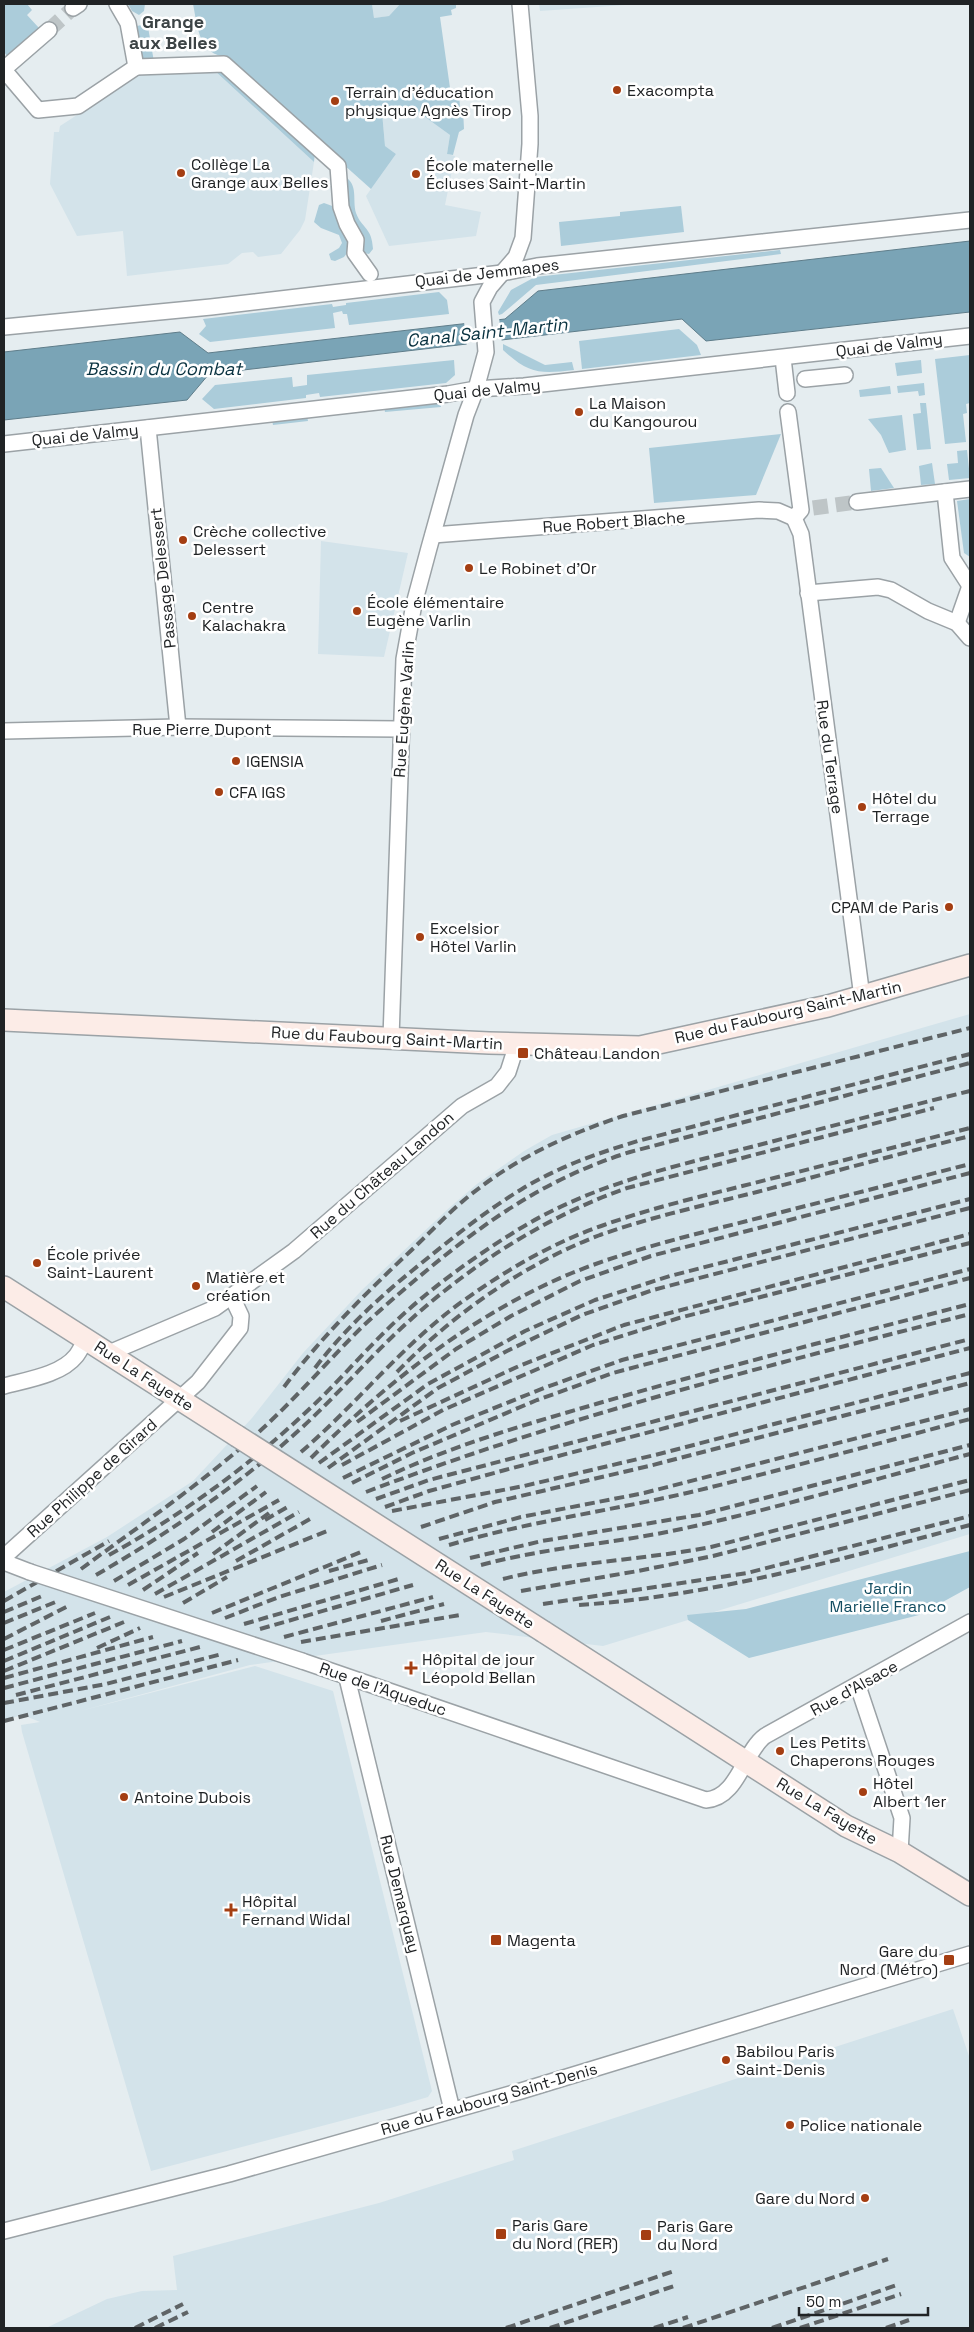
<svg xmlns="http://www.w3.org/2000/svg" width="974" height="2332" font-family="'Space Grotesk',sans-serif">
	<rect width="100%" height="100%" fill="#e5edf0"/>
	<g fill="#d3e3ea">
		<path d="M372 4H400L389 16 374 18Z"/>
		<path d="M539 4H639L540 11Z"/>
		<path d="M214 70 314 162 305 220 300 230 281 254 258 257 253 252 242 253 228 264 127 276 123 231 77 236 50 184 54 132H59L60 126 139 75Z"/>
		<path d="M414 109 450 135 447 154 455 156 445 205 481 212 476 236 389 246 366 196 396 154 385 146 382 112Z"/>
		<path d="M321 541 408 553 384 657 318 654Z"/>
		<path d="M970 1014V1534L603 1646 486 1632 250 1665 80 1711 255 1666 333 1691 432 2091 428 2097 394 2107 151 2171 22 1732 21 1725 40 1722 23 1715 4 1720V1592L107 1537 193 1481 252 1418 303 1353 362 1290 449 1208 477 1184 524 1151 552 1135Z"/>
		<path d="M953 2009 970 2059V2328H46L107 2299 142 2291 177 2290 173 2256 379 2203 514 2160 512 2151Z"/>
	</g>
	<g fill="#abccda">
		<path d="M4 4H27L32 10 27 15 39 28 7 56 4 52Z"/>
		<path d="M128 4H145L144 11 139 15 132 11Z"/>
		<path d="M193 4H372L374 18 389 16 400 4 456 5V8L451 10 452 15 440 17 451 95H459L460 107 463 109 464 129 459 132 453 155 447 154 450 135 414 109 382 112 385 146 396 154 371 189 222 56C198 52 197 23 193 4Z"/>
		<path d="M146 24 148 27 154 62 143 61 133 35V29L137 26Z"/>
		<path d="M222 69 274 116V119L305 143V147L311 152H315L314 162 214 70Z"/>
		<path d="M344 176C359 185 352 199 356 213 362 229 372 227 373 249L369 254 364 253 347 205Z"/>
		<path d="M324 203 335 207 350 237V249L344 257 335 261 331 260 329 254 339 248 342 243 339 235 321 228 314 222 319 205Z"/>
		<path d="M681 206 684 232 561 246 559 222 620 216V212Z"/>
		<path d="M780 250 781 254 536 285 502 314 499 315 498 312 511 290 535 277Z"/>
		<path d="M439 292 447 300 449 314 349 325 347 314H343L342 311 333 313 335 328 210 342 199 334 206 326 203 319 332 304 333 307 346 305V303Z"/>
		<path d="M679 329 697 345 701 355 582 369 579 341Z"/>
		<path d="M503 344 545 365 572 362 574 370C540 374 529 374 503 350Z"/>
		<path d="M970 355V403L966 404 967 413 963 414 966 442 945 444 935 359Z"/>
		<path d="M454 360 455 375 446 383 320 397 319 393 306 395V398L214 409 202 399 215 385 292 377 293 387 307 385V375Z"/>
		<path d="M921 360 922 373 897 376 895 363Z"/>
		<path d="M924 383 925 395 919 396 918 391 898 393 897 386Z"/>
		<path d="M890 386 891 394 860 397 859 390Z"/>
		<path d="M440 401 441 407 385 412 384 406Z"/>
		<path d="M920 403H926L931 449 917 450 913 414 921 413Z"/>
		<path d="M902 415 906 450 889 453 881 435 868 419Z"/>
		<path d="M307 416 308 421 273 425 272 420Z"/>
		<path d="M781 434 756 495 654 503 649 448Z"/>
		<path d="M967 450 970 478 949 480 947 464 958 463 957 451Z"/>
		<path d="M932 463 935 484 921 485 919 466Z"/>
		<path d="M881 468 894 488 871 491 869 469Z"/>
		<path d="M970 499V557L964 553 957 501Z"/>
		<path d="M970 1551V1587L919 1615 749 1658 688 1620 687 1615 746 1609Z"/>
	</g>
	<path fill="#7aa4b6" stroke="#5f7d8a" d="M970 241V312L706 341 682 319 209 374 187 400 4 420V352L180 332 208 353 505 319 538 291Z"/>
	<path fill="#e5edf0" d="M499 317 502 344 467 347 464 322Z"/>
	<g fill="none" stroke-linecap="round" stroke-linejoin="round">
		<g stroke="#bec5c7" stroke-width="15" stroke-dasharray="15 8" stroke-linecap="butt">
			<path d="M49 30 73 8"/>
			<path d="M813 508 857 502"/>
		</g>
		<defs>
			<g id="street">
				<path d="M117 4 128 23 136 67"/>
				<path d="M73 8 79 4"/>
				<path d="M136 67 224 64 338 166 341 207 347 224 356 240 355 253 370 274"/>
				<path d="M4 69 49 30"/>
				<path d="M4 70 38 110 78 106 136 67"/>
				<path d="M4 327 211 307 502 273 537 266 970 220"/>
				<path d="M783 358 787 393"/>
				<path d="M805 379 845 375"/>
				<path d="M788 412 801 510 794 518"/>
				<path d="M148 428 178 727"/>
				<path d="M4 444 448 394 476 389 524 386 970 336"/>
				<path d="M945 492 952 558 970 586"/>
				<path d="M857 502 970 489"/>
				<path d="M794 518 801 534 862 997"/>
				<path d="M433 535 759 510 778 511 794 518"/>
				<path d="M808 593 878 587 891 590 928 611 957 623 970 638"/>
				<path d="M957 623 970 586"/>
				<path d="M4 731 178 727 400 729"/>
				<path d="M391 1038 404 659 414 604 429 548 466 415 476 389 486 352 482 302 490 287 516 257 523 238 530 144V116L520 4"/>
				<path d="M109 1353 215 1308 294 1251 462 1106 497 1086 508 1072 517 1044"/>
				<path d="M4 1386C26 1380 61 1375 76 1356 80 1351 83 1344 86 1339"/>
				<path d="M4 1557 198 1382 240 1328 241 1316 232 1297"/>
				<path d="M4 1562 30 1572"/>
				<path d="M302 1661 706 1800C738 1798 744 1751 765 1736L970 1622"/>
				<path d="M347 1678 452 2110"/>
				<path d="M858 1686 902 1818 900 1852"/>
				<path d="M4 2231 229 2174 521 2091 970 1954"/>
			</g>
			<g id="secondary">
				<path d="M4 1020 489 1043 640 1047 828 1006 970 965"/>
				<path d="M4 1287 237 1436"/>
				<path d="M544 1632 846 1826 900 1852 970 1895"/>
			</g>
		</defs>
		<use href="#street" stroke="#9ba2a6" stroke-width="18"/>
		<use href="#secondary" stroke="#9ba2a6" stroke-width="24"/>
		<use href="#street" stroke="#fff" stroke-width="15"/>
		<use href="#secondary" stroke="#fcece7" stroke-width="21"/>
		<g stroke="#5f6466" stroke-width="4" stroke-dasharray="10 5" stroke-linecap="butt">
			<path d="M315 1368C346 1327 384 1293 424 1261 455 1236 487 1210 522 1189 558 1167 598 1153 638 1141L970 1054"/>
			<path d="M397 1372C453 1314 524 1264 600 1235 651 1217 705 1205 757 1192 828 1173 899 1154 970 1136"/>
			<path d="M284 1387C319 1340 360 1299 402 1259 423 1240 442 1219 463 1201 510 1161 565 1135 623 1116L970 1028"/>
			<path d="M400 1421 519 1366 624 1325 970 1234"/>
			<path d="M357 1422 456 1349 511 1316 580 1281 651 1256 970 1173"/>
			<path d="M301 1452C357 1404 403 1344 463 1301 506 1270 554 1242 604 1225 657 1206 712 1194 766 1180 834 1163 902 1145 970 1128"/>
			<path d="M311 1458C386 1383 473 1314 572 1273 629 1250 688 1236 747 1221 821 1202 896 1183 970 1164"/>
			<path d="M319 1463 428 1384 525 1331 595 1300 670 1276 970 1199"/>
			<path d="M342 1465 443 1410 593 1345 679 1318 970 1243"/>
			<path d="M328 1468 438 1388 507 1351 582 1315 653 1290 970 1208"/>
			<path d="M343 1478 452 1425 544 1388 622 1360 970 1269"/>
			<path d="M382 1479C450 1446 524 1425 596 1404 720 1368 845 1336 970 1304"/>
			<path d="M352 1483 412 1453 464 1431 537 1400 613 1373 970 1278"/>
			<path d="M366 1492C563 1417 766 1366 970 1314"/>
			<path d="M376 1499 429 1480 970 1339"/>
			<path d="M385 1507 429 1491 505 1470 970 1348"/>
			<path d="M392 1511 524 1486 659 1454 970 1373"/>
			<path d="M265 1520 289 1506"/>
			<path d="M421 1527 495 1502 649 1466 970 1383"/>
			<path d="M212 1532 266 1492"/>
			<path d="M439 1539 521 1517 644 1493 970 1409"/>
			<path d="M449 1545C527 1522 608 1511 687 1493 782 1470 876 1444 970 1419"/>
			<path d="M213 1554 269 1513"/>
			<path d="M109 1555C180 1516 245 1469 304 1414 336 1385 364 1351 396 1321 432 1287 474 1257 516 1231 588 1186 670 1167 751 1147 824 1128 897 1109 970 1091"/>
			<path d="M470 1558 542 1541 699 1515 970 1445"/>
			<path d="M236 1561 310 1519"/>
			<path d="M481 1565C544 1548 608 1544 672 1531 772 1510 871 1480 970 1454"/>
			<path d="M81 1569C142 1524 205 1481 261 1430 296 1398 327 1362 361 1328 384 1306 408 1286 432 1266 494 1215 553 1176 630 1152L970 1063"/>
			<path d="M329 1571 372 1559"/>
			<path d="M96 1575C165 1535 229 1492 288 1440 331 1403 367 1359 409 1321 472 1264 547 1216 627 1188L934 1108"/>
			<path d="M503 1579C571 1562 642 1560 711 1547L970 1480"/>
			<path d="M114 1581 184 1539 257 1486"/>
			<path d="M128 1585 279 1500"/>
			<path d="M143 1590 198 1553"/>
			<path d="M521 1591 638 1571 713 1556 970 1490"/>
			<path d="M155 1594 299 1512"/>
			<path d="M164 1597 327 1531"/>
			<path d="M4 1601 109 1541"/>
			<path d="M183 1603 227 1577"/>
			<path d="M543 1604 747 1573 970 1516"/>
			<path d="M579 1605C713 1596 841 1559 970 1525"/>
			<path d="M4 1612 42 1596"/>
			<path d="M212 1613 361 1552"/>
			<path d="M225 1618 279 1597 382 1565"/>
			<path d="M381 1621 444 1604"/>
			<path d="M4 1623 58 1601"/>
			<path d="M244 1624 402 1578"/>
			<path d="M260 1629 413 1585"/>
			<path d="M284 1637 433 1597"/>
			<path d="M4 1639 70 1605"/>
			<path d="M301 1642 460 1615"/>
			<path d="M97 1648 140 1628"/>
			<path d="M4 1650 95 1613"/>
			<path d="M4 1661 110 1617"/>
			<path d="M4 1671 124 1622"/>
			<path d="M4 1678 153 1637"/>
			<path d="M4 1688 182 1641"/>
			<path d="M16 1695 200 1647"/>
			<path d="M4 1703 106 1684 222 1654"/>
			<path d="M4 1721 238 1660"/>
			<path d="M135 2328 183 2304"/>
			<path d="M155 2328 188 2312"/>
			<path d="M506 2328 674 2271"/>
			<path d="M550 2328 677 2285"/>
			<path d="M654 2328 688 2317"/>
			<path d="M683 2328 888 2259"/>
			<path d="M772 2328 897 2285"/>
			<path d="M800 2328 901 2294"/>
			<path d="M886 2328 909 2320"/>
		</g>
		<defs>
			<path id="street-bridge" d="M30 1572 302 1661"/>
			<path id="secondary-bridge" d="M237 1436 544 1632"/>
		</defs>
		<use href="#street-bridge" stroke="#9ba2a6" stroke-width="18" stroke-linecap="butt"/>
		<use href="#secondary-bridge" stroke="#9ba2a6" stroke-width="24" stroke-linecap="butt"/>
		<use href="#street-bridge" stroke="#fff" stroke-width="15"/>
		<use href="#secondary-bridge" stroke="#fcece7" stroke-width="21"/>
	</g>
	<g fill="#a43e12" stroke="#fff" stroke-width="2">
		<circle cx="617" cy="90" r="5"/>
		<circle cx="335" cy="101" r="5"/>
		<circle cx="181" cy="173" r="5"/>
		<circle cx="416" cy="174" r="5"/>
		<circle cx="579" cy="412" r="5"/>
		<circle cx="183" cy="540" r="5"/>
		<circle cx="469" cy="568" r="5"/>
		<circle cx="357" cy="611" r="5"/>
		<circle cx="192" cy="616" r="5"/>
		<circle cx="236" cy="761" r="5"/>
		<circle cx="219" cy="792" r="5"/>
		<circle cx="862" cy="807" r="5"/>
		<circle cx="949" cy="907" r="5"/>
		<circle cx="420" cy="937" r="5"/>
		<rect x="517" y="1047" width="12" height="12" rx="2.5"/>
		<circle cx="37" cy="1263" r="5"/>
		<circle cx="196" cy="1286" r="5"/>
		<path d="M408.5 1660.5h5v5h5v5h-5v5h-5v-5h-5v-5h5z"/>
		<circle cx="780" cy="1751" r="5"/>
		<circle cx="863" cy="1792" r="5"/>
		<circle cx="124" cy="1797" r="5"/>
		<path d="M228.5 1902.5h5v5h5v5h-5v5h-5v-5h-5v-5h5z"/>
		<rect x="490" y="1934" width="12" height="12" rx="2.5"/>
		<rect x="943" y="1954" width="12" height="12" rx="2.5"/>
		<circle cx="726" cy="2060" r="5"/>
		<circle cx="790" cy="2125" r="5"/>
		<circle cx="865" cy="2198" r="5"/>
		<rect x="495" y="2228" width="12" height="12" rx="2.5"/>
		<rect x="640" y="2229" width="12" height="12" rx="2.5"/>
	</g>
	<g text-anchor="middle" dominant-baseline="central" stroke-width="5" stroke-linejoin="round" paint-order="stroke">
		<g font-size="16" fill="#202325" stroke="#fff" text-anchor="start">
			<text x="627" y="90">Exacompta</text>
			<text x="345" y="92">Terrain d'éducation<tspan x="345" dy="18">physique Agnès Tirop</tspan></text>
			<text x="191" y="164">Collège La<tspan x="191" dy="18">Grange aux Belles</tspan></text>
			<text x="426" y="165">École maternelle<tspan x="426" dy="18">Écluses Saint-Martin</tspan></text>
			<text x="589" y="403">La Maison<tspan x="589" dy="18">du Kangourou</tspan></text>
			<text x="193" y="531">Crèche collective<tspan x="193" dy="18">Delessert</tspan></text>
			<text x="479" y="568">Le Robinet d'Or</text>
			<text x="367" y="602">École élémentaire<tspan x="367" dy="18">Eugène Varlin</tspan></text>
			<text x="202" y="607">Centre<tspan x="202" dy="18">Kalachakra</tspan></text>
			<text x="246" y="761">IGENSIA</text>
			<text x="229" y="792">CFA IGS</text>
			<text x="872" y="798">Hôtel du<tspan x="872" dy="18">Terrage</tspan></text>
			<text x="939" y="907" text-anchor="end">CPAM de Paris</text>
			<text x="430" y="928">Excelsior<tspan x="430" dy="18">Hôtel Varlin</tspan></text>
			<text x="534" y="1053">Château Landon</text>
			<text x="47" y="1254">École privée<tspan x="47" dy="18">Saint-Laurent</tspan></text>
			<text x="206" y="1277">Matière et<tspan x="206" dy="18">création</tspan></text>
			<text x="422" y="1659">Hôpital de jour<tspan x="422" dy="18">Léopold Bellan</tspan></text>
			<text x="790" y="1742">Les Petits<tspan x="790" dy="18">Chaperons Rouges</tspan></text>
			<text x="873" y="1783">Hôtel<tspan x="873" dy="18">Albert 1er</tspan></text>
			<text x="134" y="1797">Antoine Dubois</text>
			<text x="242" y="1901">Hôpital<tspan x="242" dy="18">Fernand Widal</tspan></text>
			<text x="507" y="1940">Magenta</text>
			<text x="938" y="1951" text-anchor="end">Gare du<tspan x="938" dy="18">Nord (Métro)</tspan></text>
			<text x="736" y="2051">Babilou Paris<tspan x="736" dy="18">Saint-Denis</tspan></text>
			<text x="800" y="2125">Police nationale</text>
			<text x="855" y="2198" text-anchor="end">Gare du Nord</text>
			<text x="512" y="2225">Paris Gare<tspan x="512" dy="18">du Nord (RER)</tspan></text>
			<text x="657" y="2226">Paris Gare<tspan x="657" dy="18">du Nord</tspan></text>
		</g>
		<g font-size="16" fill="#202325" stroke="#fff">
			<text transform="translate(487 273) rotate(-7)">Quai de Jemmapes</text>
			<text transform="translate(889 345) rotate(-7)">Quai de Valmy</text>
			<text transform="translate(487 390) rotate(-6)">Quai de Valmy</text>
			<text transform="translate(85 435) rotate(-6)">Quai de Valmy</text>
			<text transform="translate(614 522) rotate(-4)">Rue Robert Blache</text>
			<text transform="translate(163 578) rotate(-96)">Passage Delessert</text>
			<text transform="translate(404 709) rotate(-86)">Rue Eugène Varlin</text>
			<text x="202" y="729">Rue Pierre Dupont</text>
			<text transform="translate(830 757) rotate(82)">Rue du Terrage</text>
			<text transform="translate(788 1012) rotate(-13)">Rue du Faubourg Saint-Martin</text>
			<text transform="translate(387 1038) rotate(3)">Rue du Faubourg Saint-Martin</text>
			<text transform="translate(382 1175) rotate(-41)">Rue du Château Landon</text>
			<text transform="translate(144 1376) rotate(33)">Rue La Fayette</text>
			<text transform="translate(92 1478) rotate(-42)">Rue Philippe de Girard</text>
			<text transform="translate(485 1594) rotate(33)">Rue La Fayette</text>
			<text transform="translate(854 1688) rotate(-29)">Rue d'Alsace</text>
			<text transform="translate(383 1689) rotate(19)">Rue de l'Aqueduc</text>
			<text transform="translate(827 1811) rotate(31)">Rue La Fayette</text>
			<text transform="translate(400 1894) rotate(76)">Rue Demarquay</text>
			<text transform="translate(489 2099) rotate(-16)">Rue du Faubourg Saint-Denis</text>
		</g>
		<g font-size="16" fill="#124d61" stroke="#fff">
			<text x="888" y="1588">Jardin<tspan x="888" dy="18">Marielle Franco</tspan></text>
		</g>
		<g font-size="18" font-weight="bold" fill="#3c4345" stroke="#fff">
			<text x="173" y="21">Grange<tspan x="173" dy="21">aux Belles</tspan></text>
		</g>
		<g font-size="18" font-style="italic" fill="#093240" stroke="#fff">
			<text transform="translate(487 332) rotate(-6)">Canal Saint-Martin</text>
			<text x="164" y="368">Bassin du Combat</text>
		</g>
	</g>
	<rect width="974" height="2332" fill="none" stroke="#202325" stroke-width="10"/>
	<path d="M799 2307v8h129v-8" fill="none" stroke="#202325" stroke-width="2.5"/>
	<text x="806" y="2307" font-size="15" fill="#202325" stroke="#ffffff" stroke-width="4" paint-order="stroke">50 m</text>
</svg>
